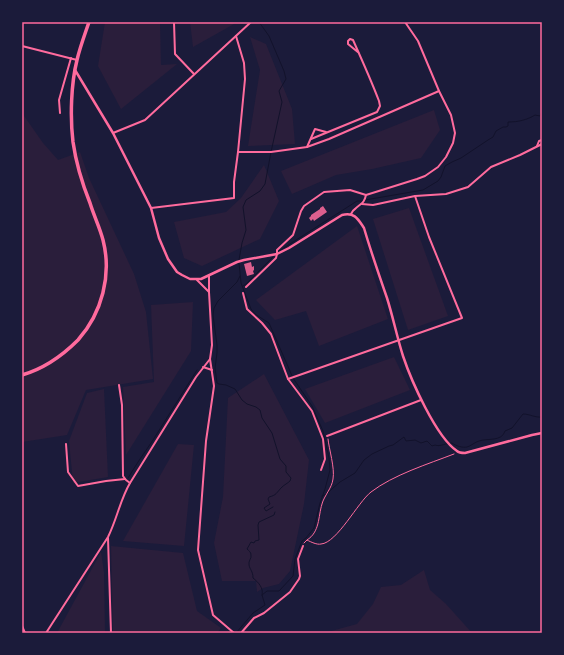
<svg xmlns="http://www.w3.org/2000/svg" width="564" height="655" font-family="'Exo 2',sans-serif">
	<rect width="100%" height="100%" fill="#1b1b3a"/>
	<g fill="#2a1e3b">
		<path d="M105 22H160L161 65 177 64 121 109 98 66Z"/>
		<path d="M190 22H233L234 24 193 47Z"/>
		<path d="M250 37 266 44 292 109 295 144 248 146 260 70Z"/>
		<path d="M434 110 440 130 421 158 372 169 336 175 292 194 281 171Z"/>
		<path d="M22 113 43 143 58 160 80 152 89 178 134 274 146 312 153 379 86 390 67 435 22 442Z"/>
		<path d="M264 165 279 201 260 239 202 266 184 258 174 222 226 212 241 198Z"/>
		<path d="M409 208 448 316 408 330 373 219Z"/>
		<path d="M357 226 388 319 319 346 306 311 275 320 256 300Z"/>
		<path d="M193 302 191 351 126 455 123 387 154 382 151 305Z"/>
		<path d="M394 357 410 390 325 423 305 389Z"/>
		<path d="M264 374 309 460 304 504 290 571 279 584 263 588 257 592 256 581H222L214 543 223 497 228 398Z"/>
		<path d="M104 389 108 477 73 483 69 441 87 393Z"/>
		<path d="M178 444 194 445 184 546 123 541Z"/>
		<path d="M111 546 183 553 197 611 221 628 217 633H113Z"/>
		<path d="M101 552 104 572 105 633H57Z"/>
		<path d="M424 570 430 590 446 604 472 633H324L357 624 373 604 381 587 401 585Z"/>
	</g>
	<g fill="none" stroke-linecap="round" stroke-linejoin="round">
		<g stroke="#12122b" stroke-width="1">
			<path d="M365 200 423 190 438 181 441 177 445 166 452 162 461 158 488 140 493 137 496 131 503 127H506L508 126V122C518 122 527 120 535 115L540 116 542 111"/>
			<path d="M279 251 357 201H362"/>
			<path d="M239 260 242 243 246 230 243 207 246 200 260 191 265 184 271 152 282 102 279 91 286 79 284 71 269 36 259 22"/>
			<path d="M240 276 237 282 218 301 214 308 213 315 217 345V353L215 368 217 383 219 384 226 385 235 389 242 400 247 404 256 407 260 410 262 418 272 433 280 459 286 466V472L291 478 290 481C288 483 284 485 282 487 276 493 277 495 269 497L268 499 270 504 264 508 266 511 273 507"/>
			<path d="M243 286 246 284 273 257"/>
			<path d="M128 478 138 462 153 440 197 370"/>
			<path d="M322 496 327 494 333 488 340 482 355 473 364 460 372 454 389 446 393 445 404 437 406 441 415 440 421 443 427 441 432 446 435 445C440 447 446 443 452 443 456 446 463 448 467 447 471 446 475 442 479 441 487 438 502 442 505 431L512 428 523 414C530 414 535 418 542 417"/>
			<path d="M262 595C264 588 258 582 253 578 253 571 250 570 249 565 248 561 252 558 251 555 251 552 249 551 247 549L251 542 254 543 255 541 259 540 258 525 259 522 274 515 275 512"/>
			<path d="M236 633 253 613 265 605 262 595 267 591H279L293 576 295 559 300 546 302 541 306 538 314 528 320 503 325 489 330 470 329 458 323 431 312 406 293 378 269 323 255 314 251 309 241 283 239 263"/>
		</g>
	</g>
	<g fill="#dd5f8e">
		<path d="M323 206 327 212 314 221 313 219 311 221 309 218 311 216V215L320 209V208Z"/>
		<path d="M251 262 252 267 254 266V270L253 271 254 274 247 276 244 264Z"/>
	</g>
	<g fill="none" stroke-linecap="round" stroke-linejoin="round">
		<g stroke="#ff6b9d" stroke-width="1">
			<path d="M307 540C320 532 318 517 322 504 324 496 332 488 333 479 335 468 329 449 328 439"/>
			<path d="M304 543 307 540C311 542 317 545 321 544 337 543 358 502 371 492 393 475 428 464 454 454"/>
		</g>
		<g stroke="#ff6b9d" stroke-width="2">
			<path d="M174 22 175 54 194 74"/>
			<path d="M22 46 77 60"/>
			<path d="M60 113 59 100 71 58"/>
			<path d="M113 133 145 120 251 22"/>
			<path d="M311 139 377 112 380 106 379 101C371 80 362 60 353 40L350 39 348 41V44L359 53"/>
			<path d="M537 146 539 141 542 140"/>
			<path d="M307 147 315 129 326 132"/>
			<path d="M238 152H271L307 147 329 139 439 91"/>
			<path d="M415 196 446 194 468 187 491 167 520 155 542 144"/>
			<path d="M151 208 234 198V182L238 152 245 79 244 63 236 36"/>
			<path d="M351 214C352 212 353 210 355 209 361 203 364 204 366 195L417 179 425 176 438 167 446 157 453 143 455 133 451 115 439 91 418 41 405 22"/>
			<path d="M209 276V292"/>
			<path d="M197 280 209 292 212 345 210 359 214 386 206 441 198 550 213 615 234 633"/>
			<path d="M246 287 276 258 277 254V250L293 235 301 211 304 206 324 192 350 190 366 195"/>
			<path d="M243 293 247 309 262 323 271 334 288 379"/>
			<path d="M203 367 212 370"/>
			<path d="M119 385 122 405 123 476 126 480 130 483"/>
			<path d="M327 436 421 400"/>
			<path d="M66 444 68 472 78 486 106 481 125 479"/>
			<path d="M321 470 325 459 323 439 312 411 288 379 462 318 429 237 415 196 373 205 362 204"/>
			<path d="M108 538 111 633"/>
			<path d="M22 626 25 633"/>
			<path d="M46 633 108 537C117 519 120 500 130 483L196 377 210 359"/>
			<path d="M241 633 254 618 264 613 290 592 299 579 300 576 298 559 303 546"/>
		</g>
		<path stroke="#ff6b9d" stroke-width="2.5" d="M75 70 113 133 151 208 159 238 168 259 177 272 182 275 190 279H201L237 262 244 260 277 254 289 248 342 215C355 212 358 219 364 228 371 252 379 275 387 298 393 317 397 337 403 356 411 380 436 437 457 451 459 453 462 453 465 453L532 435 542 433"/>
		<path stroke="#ff6b9d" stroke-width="3.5" d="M22 375C43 369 63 355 78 340 102 313 112 275 103 240 100 228 94 216 90 203 82 183 76 163 73 142 70 117 71 84 77 60 80 47 85 34 89 22"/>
	</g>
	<rect width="564" height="655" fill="none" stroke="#1b1b3a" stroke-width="46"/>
	<rect x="23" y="23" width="518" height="609" fill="none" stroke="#ff6b9d" stroke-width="1.5"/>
</svg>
